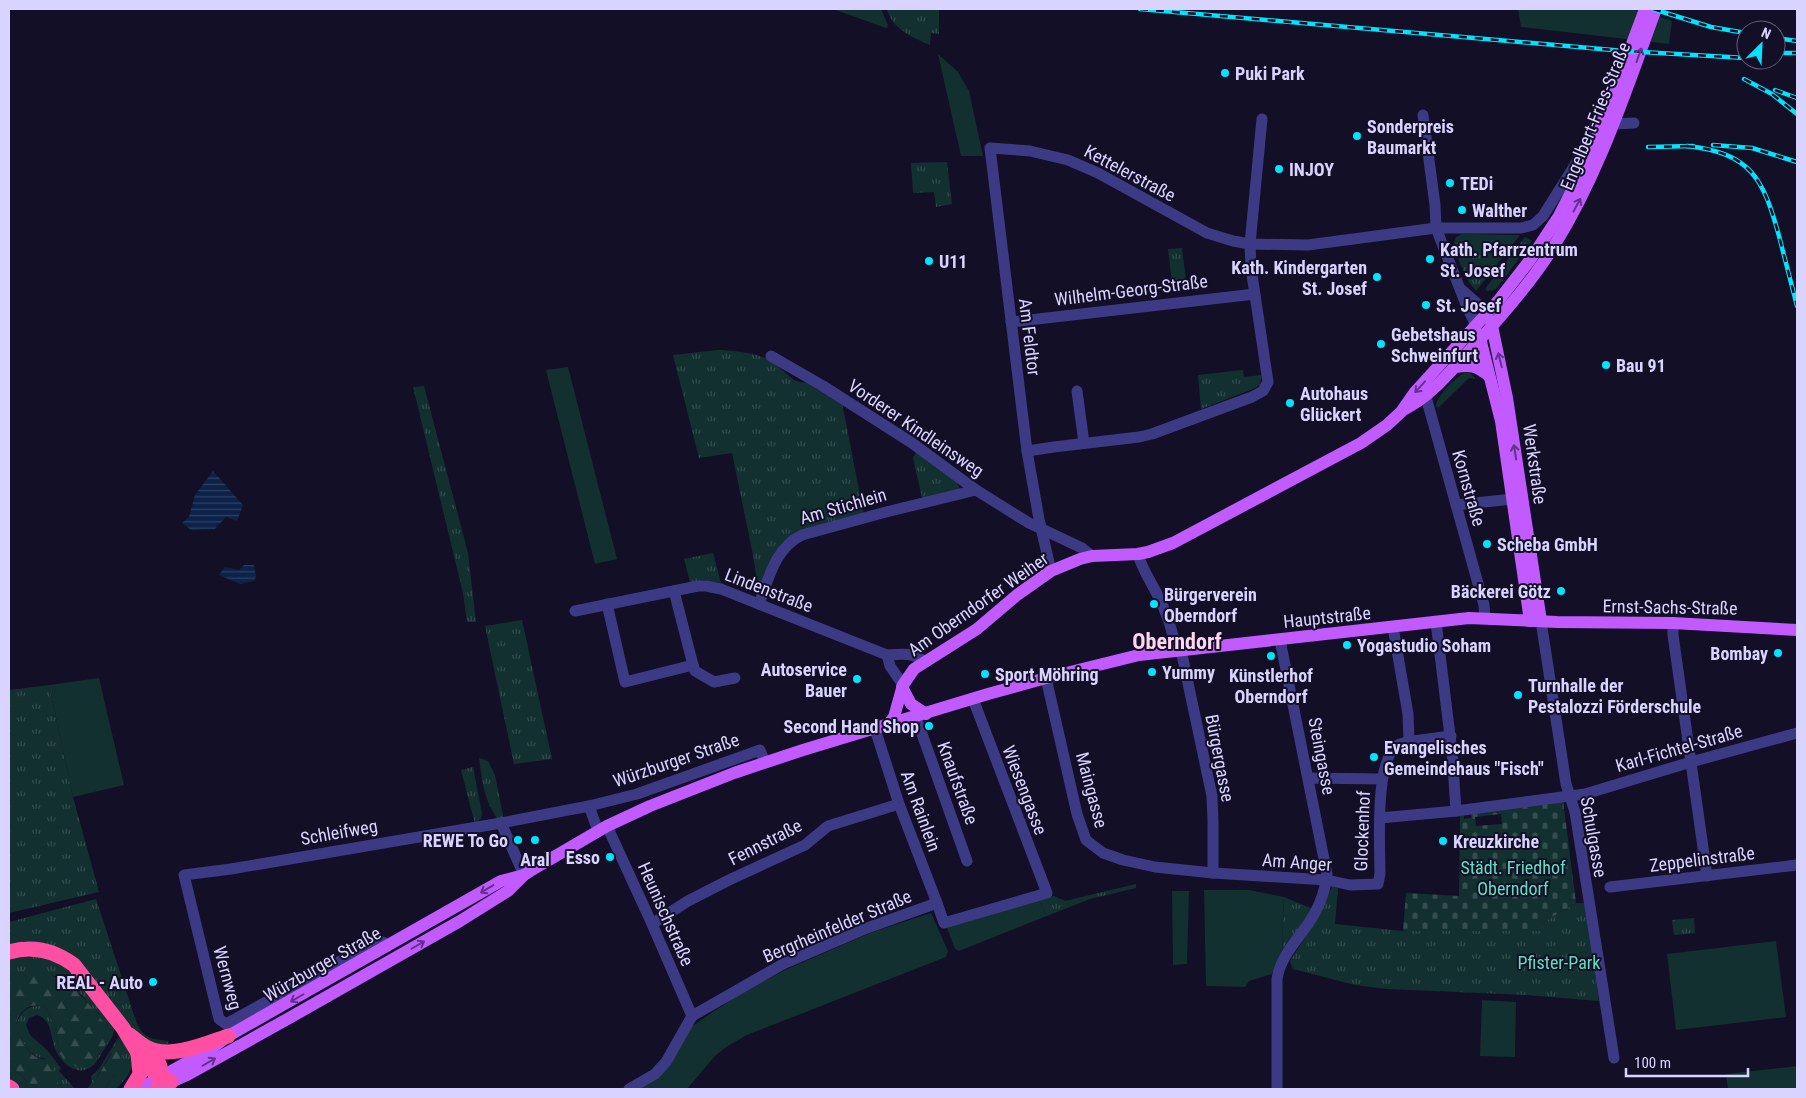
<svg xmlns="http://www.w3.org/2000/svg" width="1806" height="1098" font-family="'Roboto Condensed',sans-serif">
	<defs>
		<pattern id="grass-tufts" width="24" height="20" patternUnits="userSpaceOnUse" patternTransform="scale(1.25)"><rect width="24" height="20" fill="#12302f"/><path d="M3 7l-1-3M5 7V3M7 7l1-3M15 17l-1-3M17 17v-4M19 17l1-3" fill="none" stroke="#344d4e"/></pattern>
		<pattern id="forest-firs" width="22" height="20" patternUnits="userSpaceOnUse" patternTransform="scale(1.25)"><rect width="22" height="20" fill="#12302f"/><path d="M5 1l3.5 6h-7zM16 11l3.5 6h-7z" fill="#344d4e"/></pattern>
		<pattern id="cemetery-stones" width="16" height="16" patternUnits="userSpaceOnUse" patternTransform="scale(1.25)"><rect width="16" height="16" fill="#12302f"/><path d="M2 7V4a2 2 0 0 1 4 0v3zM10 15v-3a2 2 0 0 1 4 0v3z" fill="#344d4e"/></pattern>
		<pattern id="water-rules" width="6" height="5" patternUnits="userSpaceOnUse" patternTransform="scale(1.25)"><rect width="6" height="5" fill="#0c2248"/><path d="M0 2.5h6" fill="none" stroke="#2f4163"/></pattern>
	</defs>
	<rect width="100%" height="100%" fill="#130f26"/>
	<g fill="url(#grass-tufts)">
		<path d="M887 9H939V34L931 33 930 45C912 37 892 29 887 9Z"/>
		<path d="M947 162 952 204 936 207 934 192 913 193 911 163Z"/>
		<path d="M1462 234 1520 235 1476 291 1469 282 1458 259 1465 256 1462 247 1455 249 1453 246 1456 237Z"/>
		<path d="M1525 237 1532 241 1498 287 1494 290 1487 291 1485 289Z"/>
		<path d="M1182 248 1187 289 1173 291 1168 249Z"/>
		<path d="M718 350C735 351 754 352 769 360 784 367 791 386 809 382L842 403 864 515C840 521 792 526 778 549 769 562 765 578 759 592L753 555 732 453 699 458 673 355Z"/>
		<path d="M1243 370 1244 377 1262 375 1260 385 1253 389 1201 409 1198 375Z"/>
		<path d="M1465 373H1470L1476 379 1469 378 1438 408 1436 406C1437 396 1455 377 1465 373Z"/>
		<path d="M424 386 468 553 476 622H467L463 593 413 387Z"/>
		<path d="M917 451 955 479 960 489 923 502 913 458Z"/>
		<path d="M713 553 721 583 705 580 690 582 684 559Z"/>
		<path d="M522 620 552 759 514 764 485 626Z"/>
		<path d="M49 685 73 797 99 892 9 913V690Z"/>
		<path d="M479 758 488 761 495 775 504 820 499 821C483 798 483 784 479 758Z"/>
		<path d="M473 767 482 813 481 818 475 824 461 770Z"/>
		<path d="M1136 884V888L1090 899 1047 916 1038 898 1054 896 1065 901Z"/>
		<path d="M1332 887 1338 888 1335 924 1403 931H1543L1542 923 1576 903H1585L1599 1001 1526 995 1387 989 1355 985 1293 969 1290 961 1306 936Z"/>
		<path d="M1284 897 1313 909 1282 951Z"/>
		<path d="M96 899 137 1024C145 1039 152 1039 169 1041L166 1047 153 1044 140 1037 129 1025 88 971 9 945V922Z"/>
		<path d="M1694 918 1695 933 1674 935 1672 920Z"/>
		<path d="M35 953 62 965 72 974 114 1027C115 1035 109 1042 105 1048 101 1054 97 1063 91 1067 77 1077 62 1063 56 1051 50 1038 53 1020 37 1015L29 1018 26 1025 30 1035 47 1050 61 1068 59 1071 75 1089H64L55 1081 52 1067 44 1058C29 1058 21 1039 16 1027 19 1011 30 1003 46 1007L56 1030 59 1053 85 1067C100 1059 104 1046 110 1031L82 995 55 976 22 970 9 976V956Z"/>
		<path d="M118 1038 122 1039 134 1058C132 1071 126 1081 115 1089H104L115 1074 111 1053 90 1089H87L92 1082 91 1076 99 1069Z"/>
		<path d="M9 1064 29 1083 39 1089H21L9 1080Z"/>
	</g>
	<g fill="url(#forest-firs)">
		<path d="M22 970C67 971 85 998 110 1031V1038L93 1063 85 1067 78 1068 65 1060 59 1053 56 1030 46 1007C37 1005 31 1004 24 1010 11 1021 18 1033 25 1045 27 1048 29 1052 32 1054 37 1060 44 1057 49 1062 57 1072 52 1080 64 1089H39L29 1083 9 1064V976Z"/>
		<path d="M113 1051C118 1051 121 1052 123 1058L115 1074 104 1089H90Z"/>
	</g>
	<path fill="url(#cemetery-stones)" fill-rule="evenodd" d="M1563 800 1576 903 1542 923 1543 931H1403L1406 893 1459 896 1460 816 1464 815V819L1471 818V813ZM1501 814 1502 824 1476 826 1475 817Z"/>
	<g fill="#12302f">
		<path d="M833 9H881L888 25 887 28 883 27Z"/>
		<path d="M1518 9H1637L1672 21 1669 44 1521 27Z"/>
		<path d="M938 54 958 72 969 91 983 156H961Z"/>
		<path d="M568 367 617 559 595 564 546 370Z"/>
		<path d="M824 502 828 524 800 531 795 509Z"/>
		<path d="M99 678 124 785 73 797 49 685Z"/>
		<path d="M1204 890H1249L1284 897 1282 951 1272 974 1249 981 1245 987 1206 986Z"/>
		<path d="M1172 891H1189L1187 964 1173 965Z"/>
		<path d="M1038 898 1047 916 959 951 955 949 946 925Z"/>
		<path d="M931 913 948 951 946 957 747 1035 726 1047 715 1056 687 1089H630L655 1074 685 1031 741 993 785 970 870 933Z"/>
		<path d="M1776 941 1786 1017 1676 1030 1667 954Z"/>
		<path d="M1482 1000 1516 1002 1515 1057 1480 1056Z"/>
		<path d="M1797 1066V1089H1728L1726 1074Z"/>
	</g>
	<g fill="url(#water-rules)">
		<path d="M213 471 243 505 237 521 226 517 215 529 191 530 182 523 189 517 195 495Z"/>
		<path d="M244 565H254L256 577 254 581 240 584 219 575 225 567 239 570Z"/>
	</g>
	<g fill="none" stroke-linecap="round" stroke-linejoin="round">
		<g stroke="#3d3a85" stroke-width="11">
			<path d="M1423 115 1435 205 1436 228 1467 307 1476 325"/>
			<path d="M1462 290 1488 313"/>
			<path d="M1011 322 1255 294"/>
			<path d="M771 356 823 386 912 443 976 490 1029 523 1082 548 1092 556"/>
			<path d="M1077 391 1084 443"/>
			<path d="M1426 397 1484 605 1485 618"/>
			<path d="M1027 451 1054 447 1139 437 1152 434 1252 397 1263 391 1268 382 1251 268 1250 244 1262 119"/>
			<path d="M1456 505 1513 499"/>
			<path d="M1138 554C1142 569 1150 580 1157 594 1166 611 1173 631 1176 650"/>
			<path d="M1051 571 1039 519 1027 451 990 148 1030 151 1068 160 1098 173 1207 233 1233 241 1250 244 1308 245 1436 228H1521L1533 225 1543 216 1575 165 1597 121 1614 124 1634 123"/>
			<path d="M607 604 625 682 693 665 674 591"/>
			<path d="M759 604C769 578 775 548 802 535L886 512 976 490"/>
			<path d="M575 611 698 586H706L721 589 887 655C900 654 914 652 924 662"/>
			<path d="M1541 621 1566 784 1575 812 1614 1058"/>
			<path d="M1436 622 1451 744"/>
			<path d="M1673 623V635L1707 876"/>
			<path d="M1393 627 1408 714 1409 742"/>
			<path d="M1181 650 1212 796 1213 821V873"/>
			<path d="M887 655 890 666 903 685"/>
			<path d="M693 665 695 671 714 682 735 678"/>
			<path d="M1046 678 1077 814 1086 840 1103 853 1123 860 1155 867 1213 873 1327 880 1350 885 1378 884 1380 874C1380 848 1374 759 1398 745 1406 740 1440 738 1451 736"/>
			<path d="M916 717 967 861"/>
			<path d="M875 729 899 804 937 903"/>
			<path d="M1452 750 1456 811"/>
			<path d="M1309 778 1381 779"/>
			<path d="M589 806 598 831"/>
			<path d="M1380 818 1456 811 1585 794 1691 762 1797 733"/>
			<path d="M501 823 524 875"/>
			<path d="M607 826 652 924 692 1016"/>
			<path d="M1610 887 1797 865"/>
			<path d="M652 924 688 901 729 880 805 845 828 826 899 804"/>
			<path d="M387 947 383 942 373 943 226 1024 219 1019 184 875 231 869 501 823 589 806 637 794 760 750 765 762"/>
			<path d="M692 1016 783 964 867 928 937 903 944 923 1047 893 973 699"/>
			<path d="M629 1089 655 1074 666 1062 692 1016"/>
			<path d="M1277 1089V979C1280 960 1292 946 1303 931 1316 914 1325 896 1327 874L1280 640"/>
		</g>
		<g stroke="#c25bff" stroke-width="12">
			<path d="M1491 321 1507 398 1541 621"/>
			<path d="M1479 334 1501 421 1530 621"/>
			<path d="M1455 367C1471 365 1476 365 1489 376"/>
			<path d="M1403 410C1432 396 1451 370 1473 347 1503 315 1531 283 1554 246 1600 172 1626 90 1656 9"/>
			<path d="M902 687 911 704 926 714"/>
			<path d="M887 726 894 717 903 685 914 669 977 629 1017 595 1051 571 1080 559 1092 556 1138 554 1148 552 1173 543 1361 443 1387 425 1401 412 1415 392 1499 300 1530 260 1559 216 1591 153 1645 9"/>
			<path d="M162 1086 187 1075 291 1017 460 921 508 891 524 875 535 868 607 826 650 806 734 773 803 750 988 694 1046 678 1139 655 1469 618 1557 622 1673 623 1797 630"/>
			<path d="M139 1089 211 1049 228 1036 501 881 524 875"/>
		</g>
		<g stroke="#ff4fa3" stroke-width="15">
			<path d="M9 952C33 945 55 951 74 965L123 1028 138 1053 150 1069 171 1082"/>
			<path d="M130 1035C135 1039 140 1044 146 1047 169 1060 205 1044 228 1036"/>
			<path d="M147 1048C161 1063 164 1068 158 1088"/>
			<path d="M9 1087 12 1089"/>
			<path d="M131 1089 140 1074 138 1053"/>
		</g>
		<defs>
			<g id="rail">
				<path d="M1140 9 1624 51 1746 58"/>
				<path d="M1653 9 1711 27 1746 33"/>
				<path d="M1776 38 1797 41"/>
				<path d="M1776 53H1797"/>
				<path d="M1744 79 1772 94 1797 114"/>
				<path d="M1775 90 1797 98"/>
				<path d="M1713 145 1752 148 1797 162"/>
				<path d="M1687 146C1751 153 1763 178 1779 236 1785 259 1791 282 1797 306"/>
				<path d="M1648 147 1693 146"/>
			</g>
		</defs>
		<use href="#rail" stroke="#00e5ff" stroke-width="4.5"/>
		<use href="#rail" stroke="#130f26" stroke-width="2.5" stroke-dasharray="8" stroke-linecap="butt"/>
	</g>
	<defs><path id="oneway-shaft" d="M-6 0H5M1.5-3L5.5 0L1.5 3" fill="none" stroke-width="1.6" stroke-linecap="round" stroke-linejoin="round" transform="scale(1.25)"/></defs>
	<g stroke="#623188">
		<use href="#oneway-shaft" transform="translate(1639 55) rotate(-70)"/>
		<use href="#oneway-shaft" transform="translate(1577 205) rotate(-62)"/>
		<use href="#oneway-shaft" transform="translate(1500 360) rotate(-104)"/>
		<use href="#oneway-shaft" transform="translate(1420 387) rotate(132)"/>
		<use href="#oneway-shaft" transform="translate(1515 452) rotate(-99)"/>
		<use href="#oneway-shaft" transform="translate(487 889) rotate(149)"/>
		<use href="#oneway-shaft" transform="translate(418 945) rotate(-30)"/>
		<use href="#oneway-shaft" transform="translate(297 998) rotate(150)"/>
		<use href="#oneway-shaft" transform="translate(209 1062) rotate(-30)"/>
	</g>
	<g fill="#00e5ff" stroke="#130f26" stroke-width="2">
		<circle cx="1225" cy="73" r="5"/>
		<circle cx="1357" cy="136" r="5"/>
		<circle cx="1279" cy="169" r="5"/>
		<circle cx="1450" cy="183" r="5"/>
		<circle cx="1462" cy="210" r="5"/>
		<circle cx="1430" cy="259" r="5"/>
		<circle cx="929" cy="261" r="5"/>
		<circle cx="1377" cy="277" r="5"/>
		<circle cx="1426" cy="305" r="5"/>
		<circle cx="1381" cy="344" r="5"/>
		<circle cx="1606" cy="365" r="5"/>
		<circle cx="1290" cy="403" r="5"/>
		<circle cx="1487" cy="544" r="5"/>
		<circle cx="1561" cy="591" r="5"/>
		<circle cx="1154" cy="604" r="5"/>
		<circle cx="1347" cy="645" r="5"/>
		<circle cx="1778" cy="653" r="5"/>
		<circle cx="1271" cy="656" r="5"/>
		<circle cx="1152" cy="672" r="5"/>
		<circle cx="985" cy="674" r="5"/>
		<circle cx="857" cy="679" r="5"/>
		<circle cx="1518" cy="695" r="5"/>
		<circle cx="929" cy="726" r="5"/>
		<circle cx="1374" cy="757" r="5"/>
		<circle cx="518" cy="840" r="5"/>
		<circle cx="535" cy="840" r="5"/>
		<circle cx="1443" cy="841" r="5"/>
		<circle cx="610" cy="857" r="5"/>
		<circle cx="153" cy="982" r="5"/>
	</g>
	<g text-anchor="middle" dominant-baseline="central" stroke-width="4" stroke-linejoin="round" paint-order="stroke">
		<g font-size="18" font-weight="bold" fill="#d9d4ff" stroke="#130f26" text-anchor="start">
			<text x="1235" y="73">Puki Park</text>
			<text x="1367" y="126">Sonderpreis<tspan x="1367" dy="21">Baumarkt</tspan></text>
			<text x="1289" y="169">INJOY</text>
			<text x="1460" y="183">TEDi</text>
			<text x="1472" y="210">Walther</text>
			<text x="1440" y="249">Kath. Pfarrzentrum<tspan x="1440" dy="21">St. Josef</tspan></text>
			<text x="939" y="261">U11</text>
			<text x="1367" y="267" text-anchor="end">Kath. Kindergarten<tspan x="1367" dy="21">St. Josef</tspan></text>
			<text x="1436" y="305">St. Josef</text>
			<text x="1391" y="334">Gebetshaus<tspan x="1391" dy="21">Schweinfurt</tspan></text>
			<text x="1616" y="365">Bau 91</text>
			<text x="1300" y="393">Autohaus<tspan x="1300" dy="21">Glückert</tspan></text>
			<text x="1497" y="544">Scheba GmbH</text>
			<text x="1551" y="591" text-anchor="end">Bäckerei Götz</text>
			<text x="1164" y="594">Bürgerverein<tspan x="1164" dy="21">Oberndorf</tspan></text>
			<text x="1357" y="645">Yogastudio Soham</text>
			<text x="1768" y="653" text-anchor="end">Bombay</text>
			<text x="847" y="669" text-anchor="end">Autoservice<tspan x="847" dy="21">Bauer</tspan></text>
			<text x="1162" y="672">Yummy</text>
			<text x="995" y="674">Sport Möhring</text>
			<text x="1271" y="675" text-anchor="middle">Künstlerhof<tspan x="1271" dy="21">Oberndorf</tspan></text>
			<text x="1528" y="685">Turnhalle der<tspan x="1528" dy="21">Pestalozzi Förderschule</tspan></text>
			<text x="919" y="726" text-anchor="end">Second Hand Shop</text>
			<text x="1384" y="747">Evangelisches<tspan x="1384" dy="21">Gemeindehaus "Fisch"</tspan></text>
			<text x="508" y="840" text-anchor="end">REWE To Go</text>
			<text x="1453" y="841">Kreuzkirche</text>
			<text x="600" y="857" text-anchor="end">Esso</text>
			<text x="535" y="859" text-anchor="middle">Aral</text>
			<text x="143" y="982" text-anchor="end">REAL - Auto</text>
		</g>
		<g font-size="18" fill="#d9d4ff" stroke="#130f26">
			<text transform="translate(1595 116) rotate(-68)">Engelbert-Fries-Straße</text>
			<text transform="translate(1130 173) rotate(28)">Kettelerstraße</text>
			<text transform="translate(1131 290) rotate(-7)">Wilhelm-Georg-Straße</text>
			<text transform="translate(1030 337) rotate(83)">Am Feldtor</text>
			<text transform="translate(916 428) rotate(34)">Vorderer Kindleinsweg</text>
			<text transform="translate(1535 464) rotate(82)">Werkstraße</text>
			<text transform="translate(1469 488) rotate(74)">Kornstraße</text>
			<text transform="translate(843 506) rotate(-16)">Am Stichlein</text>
			<text transform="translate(769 590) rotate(21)">Lindenstraße</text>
			<text transform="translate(978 604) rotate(-35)">Am Oberndorfer Weiher</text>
			<text transform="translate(1670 607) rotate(1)">Ernst-Sachs-Straße</text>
			<text transform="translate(1327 617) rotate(-6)">Hauptstraße</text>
			<text transform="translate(1679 748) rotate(-16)">Karl-Fichtel-Straße</text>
			<text transform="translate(1322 756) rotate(79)">Steingasse</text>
			<text transform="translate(1220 758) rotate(79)">Bürgergasse</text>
			<text transform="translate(676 760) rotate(-19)">Würzburger Straße</text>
			<text transform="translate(958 783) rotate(70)">Knaufstraße</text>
			<text transform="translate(1025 790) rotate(69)">Wiesengasse</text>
			<text transform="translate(1092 790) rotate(75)">Maingasse</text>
			<text transform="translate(921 811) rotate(70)">Am Rainlein</text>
			<text transform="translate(1362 831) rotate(-88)">Glockenhof</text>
			<text transform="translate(339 832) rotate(-10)">Schleifweg</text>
			<text transform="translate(1594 837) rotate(80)">Schulgasse</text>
			<text transform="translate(765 842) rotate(-27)">Fennstraße</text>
			<text transform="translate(1702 859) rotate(-7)">Zeppelinstraße</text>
			<text transform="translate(1297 862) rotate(4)">Am Anger</text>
			<text transform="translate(666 914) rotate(66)">Heunischstraße</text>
			<text transform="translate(837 926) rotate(-23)">Bergrheinfelder Straße</text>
			<text transform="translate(322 964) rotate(-30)">Würzburger Straße</text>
			<text transform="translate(228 978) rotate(75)">Wernweg</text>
		</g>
		<g font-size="18" fill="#5fe0c0" stroke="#130f26">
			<text x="1513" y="867">Städt. Friedhof<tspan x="1513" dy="21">Oberndorf</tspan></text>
			<text x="1559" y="962">Pfister-Park</text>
		</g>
		<g font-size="22" font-weight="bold" fill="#ffd6f0" stroke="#130f26">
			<text x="1177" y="641">Oberndorf</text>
		</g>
	</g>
	<rect width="1806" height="1098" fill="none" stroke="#d9d4ff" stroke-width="20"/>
	<g transform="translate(1761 45) rotate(24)"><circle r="24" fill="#130f26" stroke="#625e7d"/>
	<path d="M0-4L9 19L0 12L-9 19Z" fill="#00e5ff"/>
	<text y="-8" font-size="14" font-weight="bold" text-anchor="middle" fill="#d9d4ff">N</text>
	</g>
	<path d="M1626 1068v8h122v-8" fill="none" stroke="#d9d4ff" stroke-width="2.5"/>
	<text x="1634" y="1068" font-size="15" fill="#d9d4ff" stroke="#130f26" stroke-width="4" paint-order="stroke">100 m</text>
</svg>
